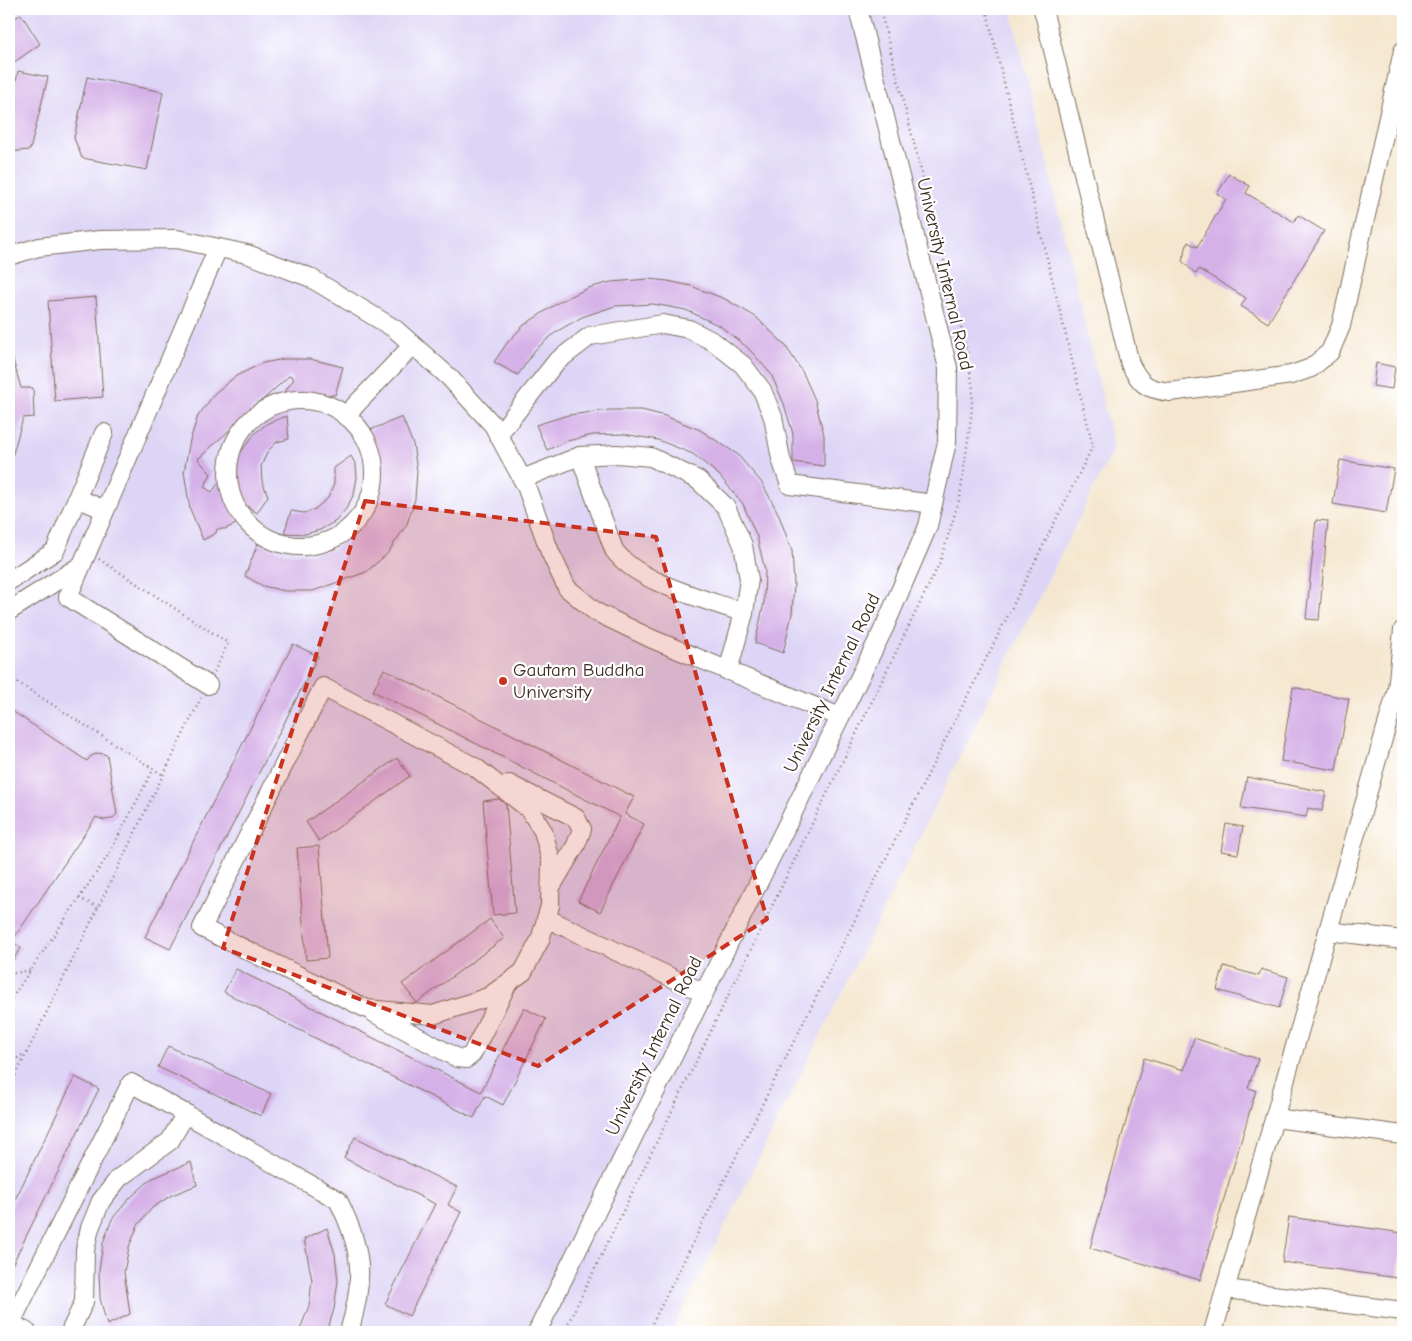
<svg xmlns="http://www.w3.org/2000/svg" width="1412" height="1341" font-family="'Comic Neue',sans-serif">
	<rect width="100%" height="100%" fill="#fff"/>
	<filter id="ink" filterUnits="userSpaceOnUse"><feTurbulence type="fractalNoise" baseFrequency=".02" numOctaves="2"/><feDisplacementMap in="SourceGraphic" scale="10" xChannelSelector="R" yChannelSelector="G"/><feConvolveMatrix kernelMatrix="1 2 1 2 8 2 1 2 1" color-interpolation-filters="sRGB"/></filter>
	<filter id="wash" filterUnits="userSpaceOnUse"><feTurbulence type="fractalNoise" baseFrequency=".0096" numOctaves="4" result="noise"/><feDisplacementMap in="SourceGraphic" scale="20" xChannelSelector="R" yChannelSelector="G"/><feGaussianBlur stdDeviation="1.12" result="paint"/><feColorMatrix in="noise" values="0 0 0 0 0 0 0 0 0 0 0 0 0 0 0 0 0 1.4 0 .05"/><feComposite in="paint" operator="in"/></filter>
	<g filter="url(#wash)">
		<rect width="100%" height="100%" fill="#f5e7cf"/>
		<path fill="#ddd5f6" d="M9 9H1011L1114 448 672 1332H9Z"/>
		<g id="blocks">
			<g fill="#d5b1e7">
				<path d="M21 14 40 44 9 66V23Z"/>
				<path d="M18 71 48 77 30 150 9 152V122Z"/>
				<path d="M87 77 163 92 147 170 82 158 74 138Z"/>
				<path d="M1229 174 1250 186 1246 193 1294 222 1298 215 1324 231 1268 323 1241 306 1246 298 1199 269 1196 274 1182 261 1188 242 1197 247 1226 199 1217 194Z"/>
				<path d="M648 279 668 281 691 286 725 299 756 317 785 345 803 373 815 400 824 435V466L793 462V434L784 404 771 374 748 348 720 326 686 310 653 304 615 306 582 317 556 332 535 350 518 375 494 362 507 343 524 325 559 302 588 288 611 282Z"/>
				<path d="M96 297 103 397 55 401 48 301Z"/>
				<path d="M12 356 21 388H33L34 417 23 418 12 457H9V357Z"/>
				<path d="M284 359H310L343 367 335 395H282L294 379 290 375 198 459 211 474 204 487 212 492 255 433 268 423 287 416 289 439 277 442 268 451 261 466 262 481 268 496 257 513 221 488 238 523 225 529H217L216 533 203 540 190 509 184 472 190 440 198 416 215 393 236 376 263 363Z"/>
				<path d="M1376 363 1395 367 1392 389 1373 386Z"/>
				<path d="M610 410H642L665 416 700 430 737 454 762 483 778 513 792 551 794 584 792 614 783 653 755 643 764 603 765 570 757 537 743 504 719 475 693 454 658 440 624 434 593 435 567 441 547 450 536 425 568 415Z"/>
				<path d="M402 417 413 444 417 471 415 499 407 524 387 554 366 572 313 591H285L263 586 245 576 258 543 285 553 309 554 334 549 357 532 369 514 378 491 380 467 368 431Z"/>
				<path d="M351 456 356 465 357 478 354 494 346 509 336 521 320 530 305 534 284 533 291 511 304 513 315 509 328 498 334 484V468Z"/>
				<path d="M1340 460 1394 469 1386 513 1333 504Z"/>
				<path d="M1316 520 1328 521 1319 620 1306 619Z"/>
				<path d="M293 644 318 656 170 949 145 937Z"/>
				<path d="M384 669 634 797 625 814 644 824 600 912 578 901 620 817 373 691Z"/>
				<path d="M1293 687 1349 699 1336 770 1281 761Z"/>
				<path d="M9 709 87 761 91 756 99 753 107 755 117 814 112 819 104 820 96 817 12 941 21 948 9 966Z"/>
				<path d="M397 758 410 776 319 841 306 822Z"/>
				<path d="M1247 777 1326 792 1322 811 1308 808 1306 817 1241 808Z"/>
				<path d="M499 799 506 804 515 913 493 915 483 801Z"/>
				<path d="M1226 824 1243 827 1238 854 1221 851Z"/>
				<path d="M319 846 328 958 306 960 297 848Z"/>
				<path d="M490 919 504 938 417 1003 402 984Z"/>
				<path d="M1224 966 1259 976 1261 969 1288 977 1279 1008 1217 990Z"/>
				<path d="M236 969 481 1092 524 1008 546 1019 503 1105 485 1096 474 1118 224 992Z"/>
				<path d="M1194 1038 1258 1059 1248 1088 1256 1090 1200 1280 1090 1248 1144 1058 1184 1070Z"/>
				<path d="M168 1046 271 1094 261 1116 158 1067Z"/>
				<path d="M75 1077 99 1089 9 1271V1212Z"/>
				<path d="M355 1137 457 1187 448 1205 461 1212 409 1316 385 1304 435 1204 344 1158Z"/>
				<path d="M191 1162 197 1185 172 1195 152 1208 138 1225 129 1247 124 1272 130 1314 107 1325 100 1298 99 1271 103 1243 112 1219 129 1199 151 1179Z"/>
				<path d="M1289 1217 1403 1233 1398 1278 1282 1262Z"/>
				<path d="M327 1228 335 1254 338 1281 334 1309 327 1332H299L309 1306 312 1280 304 1239Z"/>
			</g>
		</g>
	</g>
	<g filter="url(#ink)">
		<use href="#blocks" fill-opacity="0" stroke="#7c6c5c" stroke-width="1"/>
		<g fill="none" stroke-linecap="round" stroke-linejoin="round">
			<defs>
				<g id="minor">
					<path d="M1043 9 1130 364C1141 385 1146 389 1170 392L1291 375 1311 368 1330 352 1341 326 1403 51"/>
					<path d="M9 256 39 247 100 240 177 239 247 254 309 277 395 329 449 377 493 425 526 486 550 552 567 588 596 612 652 639 840 717"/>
					<circle cx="301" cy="473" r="73"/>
					<path d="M345 416 413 345"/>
					<path d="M498 435 556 362 590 336 663 324 689 329 714 342 743 365 762 390 773 417 781 459 790 485 933 504"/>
					<path d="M580 456 614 550C637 583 706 599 744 613"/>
					<path d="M522 479 580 456 617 454 651 457 698 480 726 507 743 545 749 579 744 613 728 671"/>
					<path d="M77 498 105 510"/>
					<path d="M9 581 55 551 104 433"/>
					<path d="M9 611 80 566"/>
					<path d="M208 685 68 597 218 248"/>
					<path d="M323 687 475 767 529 809 543 831 551 861 550 906 540 940 523 972 488 997 433 1015 367 1009 202 928Z"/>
					<path d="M509 784 576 818 582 829 576 845 551 887"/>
					<path d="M546 918 704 993"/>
					<path d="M1328 931 1403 940"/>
					<path d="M374 1013 457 1058 466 1059 472 1054 507 985"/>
					<path d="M1275 1118 1403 1135"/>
					<path d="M1226 1289 1403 1311"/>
					<path d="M10 1323 27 1332"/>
					<path d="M9 1327 131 1083 338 1200C363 1250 365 1279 349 1332"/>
					<path d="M70 1332 84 1302 85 1250 90 1228 101 1201 119 1178 170 1141 186 1113"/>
					<path d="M537 1332 885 626 928 526 947 442 948 368 858 9"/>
					<path d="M1213 1332 1397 690 1403 630"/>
				</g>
			</defs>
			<use href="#minor" stroke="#7c6c5c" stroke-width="20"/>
			<g stroke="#7c6c5c" stroke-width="2.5" stroke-dasharray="1 4" stroke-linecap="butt">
				<path d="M99 559 228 643 214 672"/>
				<path d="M9 677 163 775"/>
				<path d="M79 898 98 907"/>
				<path d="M9 974 31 970"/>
				<path d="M9 1002 109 854 153 770"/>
				<path d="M9 1064 25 1053"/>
				<path d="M9 1089 201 698"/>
				<path d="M564 1332 940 562 960 497 971 418 973 389 967 352 880 9"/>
				<path d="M648 1332 1093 446 986 9"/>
			</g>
			<use href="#minor" stroke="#fff" stroke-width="18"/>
		</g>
	</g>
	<path fill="#c8321e" fill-opacity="0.2" stroke="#c8321e" stroke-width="4" stroke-dasharray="10 6" stroke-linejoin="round" d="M365 501 656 537 767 919 538 1066 223 948Z"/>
	<circle fill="#c8321e" stroke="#fff" stroke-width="2" cx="503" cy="681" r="5"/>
	<g text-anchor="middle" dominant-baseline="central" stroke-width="4.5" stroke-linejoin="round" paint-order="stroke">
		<g font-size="19" fill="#3b2a1e" stroke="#fff">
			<text transform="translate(945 274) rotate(77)">University Internal Road</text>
			<text transform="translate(832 683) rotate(-64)">University Internal Road</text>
			<text transform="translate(654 1046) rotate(-64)">University Internal Road</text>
		</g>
		<g font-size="19" fill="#3b2a1e" stroke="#fff" text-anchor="start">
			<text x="513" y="670">Gautam Buddha<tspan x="513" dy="22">University</tspan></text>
		</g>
	</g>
	<rect width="1412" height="1341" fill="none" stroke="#fff" stroke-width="30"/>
</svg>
